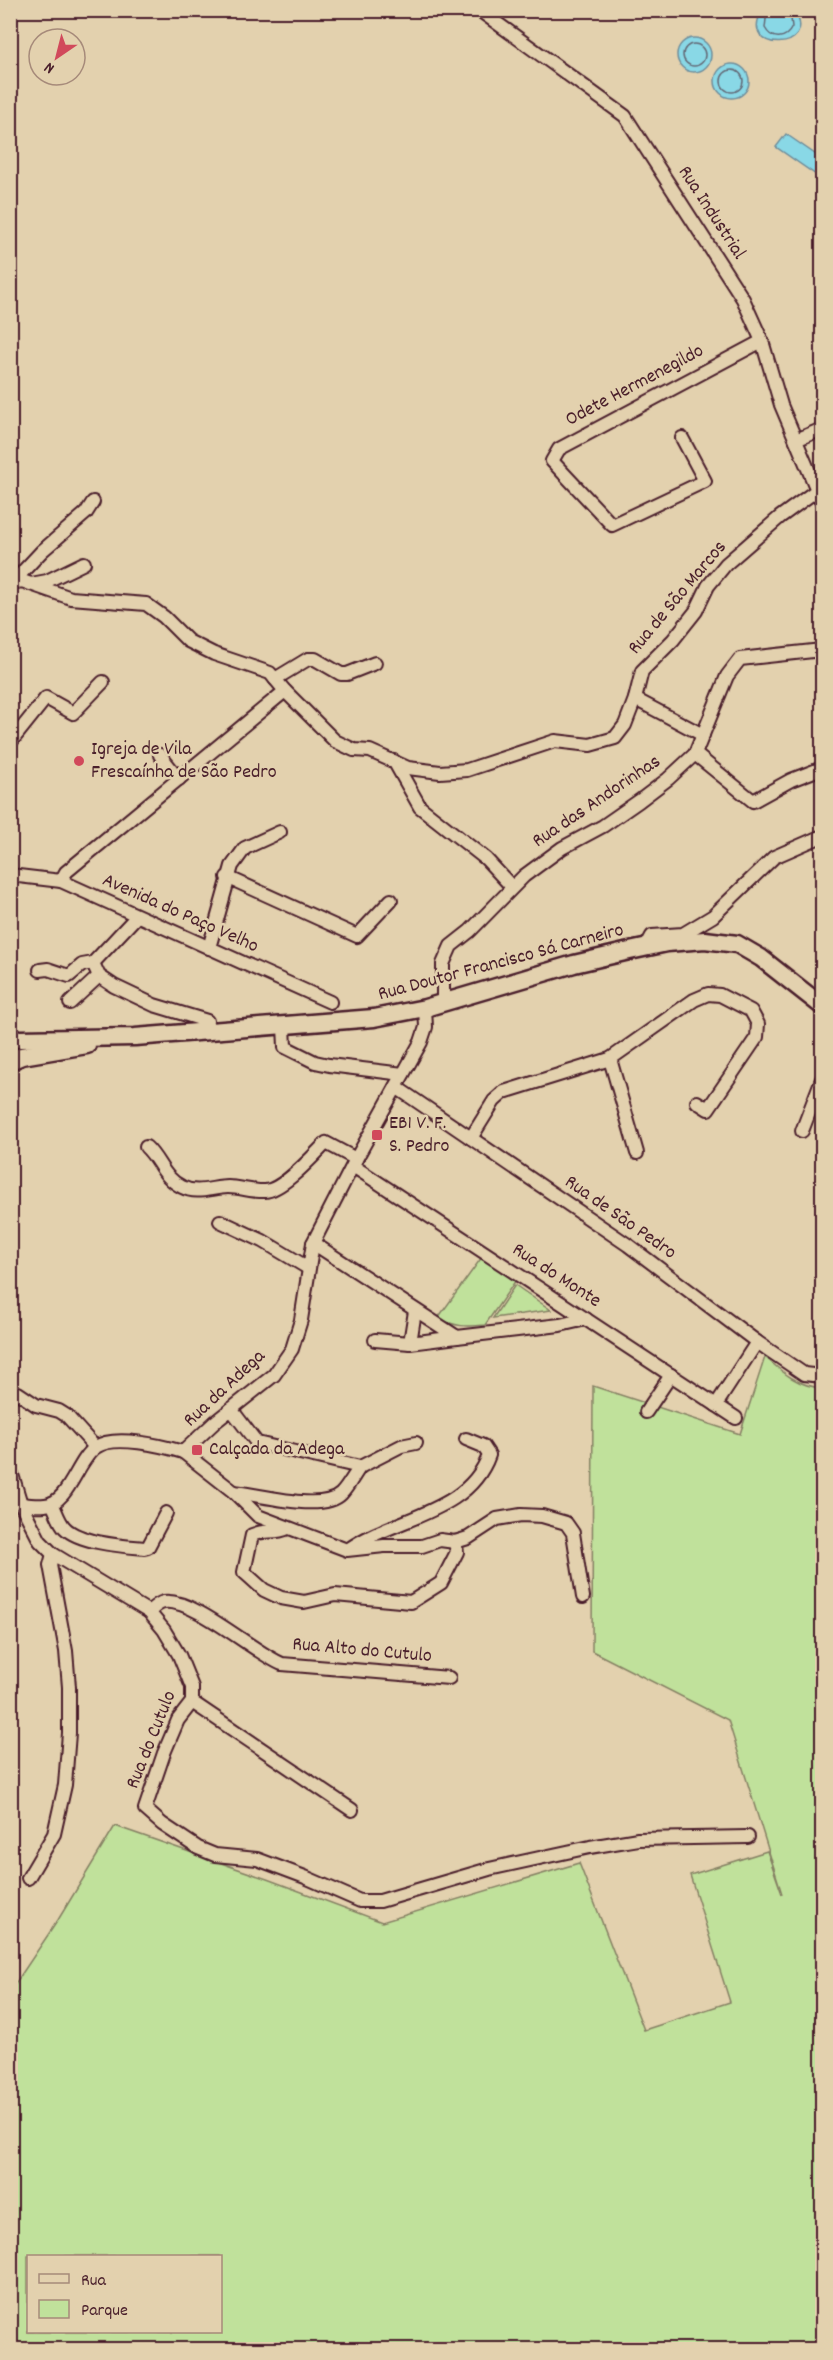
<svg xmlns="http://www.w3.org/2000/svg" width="833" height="2360" font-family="Dekko,sans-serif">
	<rect width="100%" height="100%" fill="#e3d1ae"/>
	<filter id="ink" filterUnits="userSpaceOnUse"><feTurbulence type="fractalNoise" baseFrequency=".0167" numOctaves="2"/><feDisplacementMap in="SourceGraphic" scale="12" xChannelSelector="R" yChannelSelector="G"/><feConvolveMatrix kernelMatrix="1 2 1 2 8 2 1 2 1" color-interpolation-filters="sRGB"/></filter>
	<g filter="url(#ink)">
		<g fill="#c0e19b" stroke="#858063" stroke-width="1.5" fill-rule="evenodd">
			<path d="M482 1257 516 1280 485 1325C467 1327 455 1327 438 1318Z"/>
			<path d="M515 1285 551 1310 493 1318Z"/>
			<path d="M765 1357C783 1373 798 1386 822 1388V2349L11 2350V1990L58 1920 115 1826 267 1879 382 1922 579 1863 644 2030 730 2002 690 1875 767 1851 782 1894 728 1720 592 1651 593 1386 740 1434ZM28 2256H220V2332H28Z"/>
		</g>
		<g fill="#89d8e6" stroke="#708e9b" stroke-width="1.5">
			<path d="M762 11H794C822 51 737 55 762 11Z"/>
			<circle cx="694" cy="55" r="17"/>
			<circle cx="732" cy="81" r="17"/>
			<path d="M786 134 822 159V179L776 147Z"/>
		</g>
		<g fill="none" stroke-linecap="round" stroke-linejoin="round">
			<g stroke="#636976" stroke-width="1.5">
				<path d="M767 10 765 28C772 41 786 40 792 27L790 10"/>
				<circle cx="694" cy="55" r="11"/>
				<circle cx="732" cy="81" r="11"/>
			</g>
			<defs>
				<g id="minor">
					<path d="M479 10 625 116 743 299 762 341 781 405 822 502"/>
					<path d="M682 438 705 481 612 525 552 461 559 449 762 341"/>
					<path d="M796 440 822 429"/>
					<path d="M14 581 42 551 86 513 93 502"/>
					<path d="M10 583 22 581 71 598 146 604 164 617 188 641 214 654 270 673 285 691 335 741 354 750 370 751 408 768 440 772 467 770 555 741 590 745 615 738 625 725 635 699 642 671 673 640 696 611 708 586 726 564 780 517 817 490"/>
					<path d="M31 584 47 581 84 563"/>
					<path d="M275 679 308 659H315L341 674H347L375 663"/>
					<path d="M635 699 703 735"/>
					<path d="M10 743 46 698 73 713 103 682"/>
					<path d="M695 754 753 801 791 780 822 768"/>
					<path d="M160 755 179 779"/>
					<path d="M394 761 420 807 486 859 512 887"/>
					<path d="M10 875 61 881 330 1002"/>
					<path d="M227 877 357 936 391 900"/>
					<path d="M61 881 66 872 285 691"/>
					<path d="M646 947 652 936 683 934 713 916 774 857 822 836"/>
					<path d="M209 948 232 866 245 848 280 832"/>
					<path d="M93 963 99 976 114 986 154 1005 207 1021"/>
					<path d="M40 970 48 969 69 976 82 965 93 963 137 916"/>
					<path d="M443 1002V964L451 946 470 931 524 876 562 848 603 826 639 801 668 779 695 754 727 676 740 659 822 650"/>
					<path d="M70 1003 99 976"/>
					<path d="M284 1026 285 1047 315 1062 329 1065 403 1074"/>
					<path d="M610 1059 637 1153"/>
					<path d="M396 1087 628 1245 757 1342 804 1374 822 1376"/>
					<path d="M802 1131 822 1079"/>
					<path d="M471 1138 494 1101 504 1092 610 1059 694 1000 708 994 720 995 751 1011 758 1024 757 1037 708 1109 697 1102"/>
					<path d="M146 1147C160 1160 162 1177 182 1187 197 1195 213 1187 228 1187 240 1187 253 1192 265 1191 283 1190 313 1156 326 1143L356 1159"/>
					<path d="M353 1166 736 1418"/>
					<path d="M220 1221 263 1241 308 1268"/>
					<path d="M313 1243 457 1337 560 1325 586 1319"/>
					<path d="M415 1311 410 1343 457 1337"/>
					<path d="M375 1340 410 1343"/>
					<path d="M10 1394 18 1393 36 1405 59 1411 67 1416 95 1447"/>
					<path d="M716 1405 757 1342"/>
					<path d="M231 1409 257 1443 360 1467 401 1446 416 1443"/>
					<path d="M646 1412 671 1375"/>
					<path d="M183 1452 234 1492 258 1516 347 1550 384 1546H422L440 1540 455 1542 468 1538 497 1519 521 1515 542 1516 566 1523 573 1533 583 1597"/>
					<path d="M10 1468 21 1504 40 1541 53 1554 149 1612 164 1630 179 1655 192 1687V1702L178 1720 164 1753 145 1809 162 1824 198 1848 215 1855 257 1859 305 1877 360 1901H380L489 1869 590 1847 638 1839 748 1837"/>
					<path d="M234 1492C259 1494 322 1513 341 1494 348 1487 354 1475 360 1467"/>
					<path d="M52 1503C56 1511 59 1522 65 1528 80 1543 123 1546 144 1548L148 1547 166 1513"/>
					<path d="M21 1504C29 1505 37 1506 45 1505 69 1503 77 1460 96 1447 114 1434 163 1446 183 1452L215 1422 274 1375 292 1349 301 1320 313 1243 356 1159 421 1042 426 1027 425 1008"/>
					<path d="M288 1528C273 1535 268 1528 252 1535L244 1572 264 1590 281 1598 304 1602 335 1595 411 1602 441 1583 457 1552 455 1542"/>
					<path d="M349 1549C394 1517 468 1514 489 1455L483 1446 466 1439"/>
					<path d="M149 1612C153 1608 159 1603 164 1602 194 1598 253 1652 282 1664L449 1678"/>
					<path d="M192 1702 352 1810"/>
					<path d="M28 1878 54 1834 65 1785 69 1733V1687L66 1651 50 1565 53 1554"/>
				</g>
				<g id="major">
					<path d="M10 1037 20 1039 135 1037 374 1018 425 1008 574 964 625 952 667 943 705 940 737 944 761 958 822 1006"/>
					<path d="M10 1061 22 1056 87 1045"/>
				</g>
			</defs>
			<use href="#minor" stroke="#4a1f2b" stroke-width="16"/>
			<use href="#major" stroke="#4a1f2b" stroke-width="21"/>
			<use href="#minor" stroke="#e3d1ae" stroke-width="12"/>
			<use href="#major" stroke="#e3d1ae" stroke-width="16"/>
		</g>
	</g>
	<g fill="#d1495b" stroke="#e3d1ae" stroke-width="2">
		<circle cx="79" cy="761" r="6"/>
		<rect x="371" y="1129" width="12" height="12" rx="3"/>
		<rect x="191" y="1444" width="12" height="12" rx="3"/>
	</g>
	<g text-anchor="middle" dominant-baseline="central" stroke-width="5" stroke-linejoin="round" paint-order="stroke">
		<g font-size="20" fill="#4a1f2b" stroke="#e3d1ae">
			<text transform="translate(711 213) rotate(57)">Rua Industrial</text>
			<text transform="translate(635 386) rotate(-28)">Odete Hermenegildo</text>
			<text transform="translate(678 598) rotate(-50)">Rua de São Marcos</text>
			<text transform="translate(597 802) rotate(-34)">Rua das Andorinhas</text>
			<text transform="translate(180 914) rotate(24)">Avenida do Paço Velho</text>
			<text transform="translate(501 963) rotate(-15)">Rua Doutor Francisco Sá Carneiro</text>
			<text transform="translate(620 1218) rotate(35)">Rua de São Pedro</text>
			<text transform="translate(556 1276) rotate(33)">Rua do Monte</text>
			<text transform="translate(225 1389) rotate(-43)">Rua da Adega</text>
			<text transform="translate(362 1651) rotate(5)">Rua Alto do Cutulo</text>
			<text transform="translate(152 1740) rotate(-68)">Rua do Cutulo</text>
		</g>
		<g font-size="20" fill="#4a1f2b" stroke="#e3d1ae" text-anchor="start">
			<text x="91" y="750">Igreja de Vila<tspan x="91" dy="23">Frescaínha de São Pedro</tspan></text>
			<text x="389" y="1124">EB1 V. F.<tspan x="389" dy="23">S. Pedro</tspan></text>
			<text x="209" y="1450">Calçada da Adega</text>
		</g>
	</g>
	<rect width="833" height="2360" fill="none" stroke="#e3d1ae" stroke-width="36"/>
	<rect x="18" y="18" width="797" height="2324" fill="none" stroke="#4a1f2b" stroke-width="2" filter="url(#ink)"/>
	<rect x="27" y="2255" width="195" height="78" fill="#e3d1ae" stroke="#a68a7a" stroke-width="1.5"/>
	<rect x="39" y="2274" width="30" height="9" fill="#e3d1ae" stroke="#a68a7a" stroke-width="1.5"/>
	<text x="81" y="2285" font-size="18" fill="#4a1f2b">Rua</text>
	<rect x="39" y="2300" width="30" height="18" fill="#c0e19b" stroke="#a68a7a" stroke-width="1.5"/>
	<text x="81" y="2315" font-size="18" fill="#4a1f2b">Parque</text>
	<g transform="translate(57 57) rotate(215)"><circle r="28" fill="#e3d1ae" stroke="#a68a7a" stroke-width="1.5"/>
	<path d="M0-4.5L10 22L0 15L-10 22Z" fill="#d1495b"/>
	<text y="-9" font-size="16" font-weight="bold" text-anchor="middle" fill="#4a1f2b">N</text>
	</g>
</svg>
